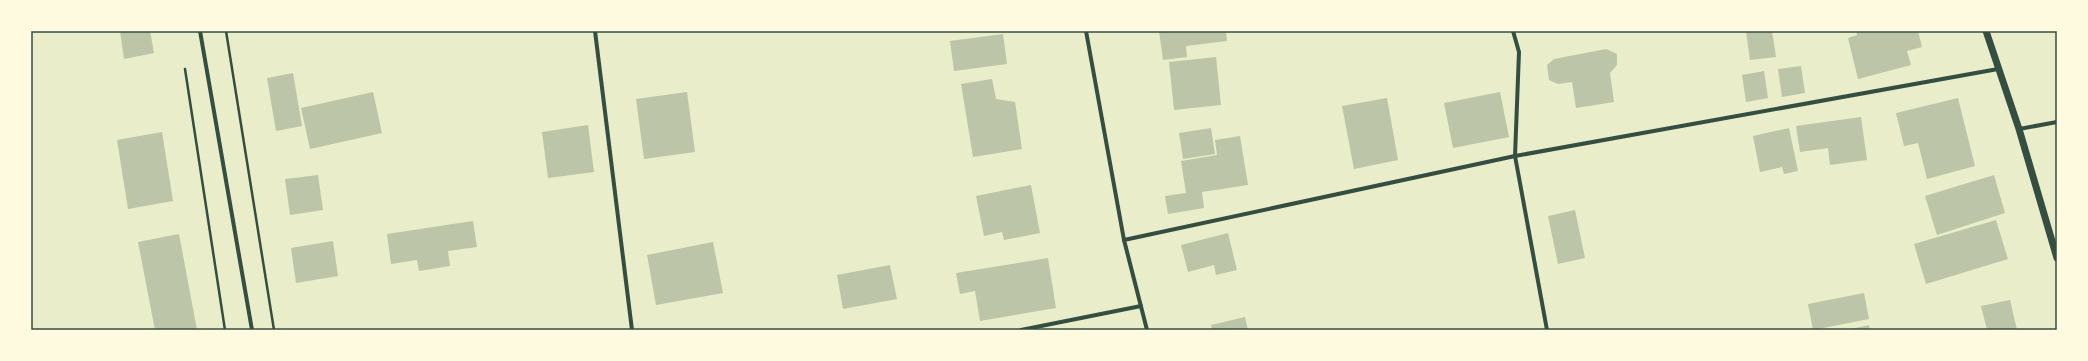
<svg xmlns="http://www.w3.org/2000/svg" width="2088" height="361" font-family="'Sofia Sans Condensed',sans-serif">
	<rect width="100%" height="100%" fill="#e9edc9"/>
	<g fill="#bcc5a7">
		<path d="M120 31H150L154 53 124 59Z"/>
		<path d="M1159 31H1226L1227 41 1186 46 1187 57 1163 60Z"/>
		<path d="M1746 31H1772L1776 57 1750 60Z"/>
		<path d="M1856 31H1918L1922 47 1907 51 1911 65 1858 79 1848 38 1857 35Z"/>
		<path d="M1003 34 1007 64 954 71 950 41Z"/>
		<path d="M1606 49 1617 54V65L1610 73 1614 102 1576 108 1572 82 1558 84 1549 80 1547 65 1554 59Z"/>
		<path d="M1216 57 1221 105 1174 110 1169 62Z"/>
		<path d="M1801 66 1805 93 1782 97 1778 69Z"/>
		<path d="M1764 71 1768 98 1746 102 1742 75Z"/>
		<path d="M293 73 302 126 276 131 267 78Z"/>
		<path d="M992 79 996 99 1015 102 1022 149 973 157 961 84Z"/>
		<path d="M373 92 382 133 310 149 301 108Z"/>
		<path d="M687 92 695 152 644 159 636 99Z"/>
		<path d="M1500 92 1509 137 1453 148 1444 103Z"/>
		<path d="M1387 98 1398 160 1354 169 1342 106Z"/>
		<path d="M1958 98 1975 166 1927 179 1918 143 1904 146 1896 113Z"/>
		<path d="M1861 117 1867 160 1830 165 1828 148 1800 152 1796 126Z"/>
		<path d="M588 125 594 172 548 178 542 132Z"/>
		<path d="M1211 128 1215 154 1183 159 1179 133Z"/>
		<path d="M1789 128 1798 171 1784 174 1782 167 1760 172 1753 136Z"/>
		<path d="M162 132 173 201 128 209 117 140Z"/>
		<path d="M1240 136 1248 185 1202 192 1204 208 1168 214 1165 196 1186 193 1181 161 1217 155 1215 140Z"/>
		<path d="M318 175 323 210 290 215 285 179Z"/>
		<path d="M1994 175 2005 213 1937 235 1925 196Z"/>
		<path d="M1031 185 1040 233 1004 240 1002 232 984 236 976 196Z"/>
		<path d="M1575 210 1585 258 1558 264 1548 216Z"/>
		<path d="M1996 220 2008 259 1926 284 1914 244Z"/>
		<path d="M473 221 477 247 448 251 450 266 419 271 417 260 391 264 387 234Z"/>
		<path d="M1228 233 1237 270 1216 275 1214 265 1188 272 1181 245Z"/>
		<path d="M179 234 197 330H155L138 242Z"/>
		<path d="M333 241 338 276 296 283 291 248Z"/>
		<path d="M713 242 723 293 656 305 647 255Z"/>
		<path d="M1048 258 1056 308 980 321 975 291 960 294 956 273Z"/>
		<path d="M890 265 897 299 843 309 837 275Z"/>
		<path d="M1864 293 1869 319 1813 330 1808 304Z"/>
		<path d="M2010 300 2017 330H1987L1981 306Z"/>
		<path d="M1245 317 1248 330H1212L1211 325Z"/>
		<path d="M1869 325 1870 330H1851V329Z"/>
	</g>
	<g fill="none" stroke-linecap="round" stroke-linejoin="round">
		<g stroke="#344e41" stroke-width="2.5">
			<path d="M226 31 274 330"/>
			<path d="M185 69 225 330"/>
		</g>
		<g stroke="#344e41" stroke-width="4">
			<path d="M200 31 252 330"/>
			<path d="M595 31 632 330"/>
			<path d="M1086 31 1124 240 1147 330"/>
			<path d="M1513 31 1519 52 1515 156 1547 330"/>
			<path d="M2019 129 2057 122"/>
			<path d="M1124 240 1515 156 1998 69"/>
			<path d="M1021 330 1141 306"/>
		</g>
		<path stroke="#344e41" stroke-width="7" d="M1986 31 2019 129 2057 258"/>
	</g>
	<rect width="2088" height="361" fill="none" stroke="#fefae0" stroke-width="64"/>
	<rect x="32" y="32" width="2024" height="297" fill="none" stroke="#344e41" stroke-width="1.5"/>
</svg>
